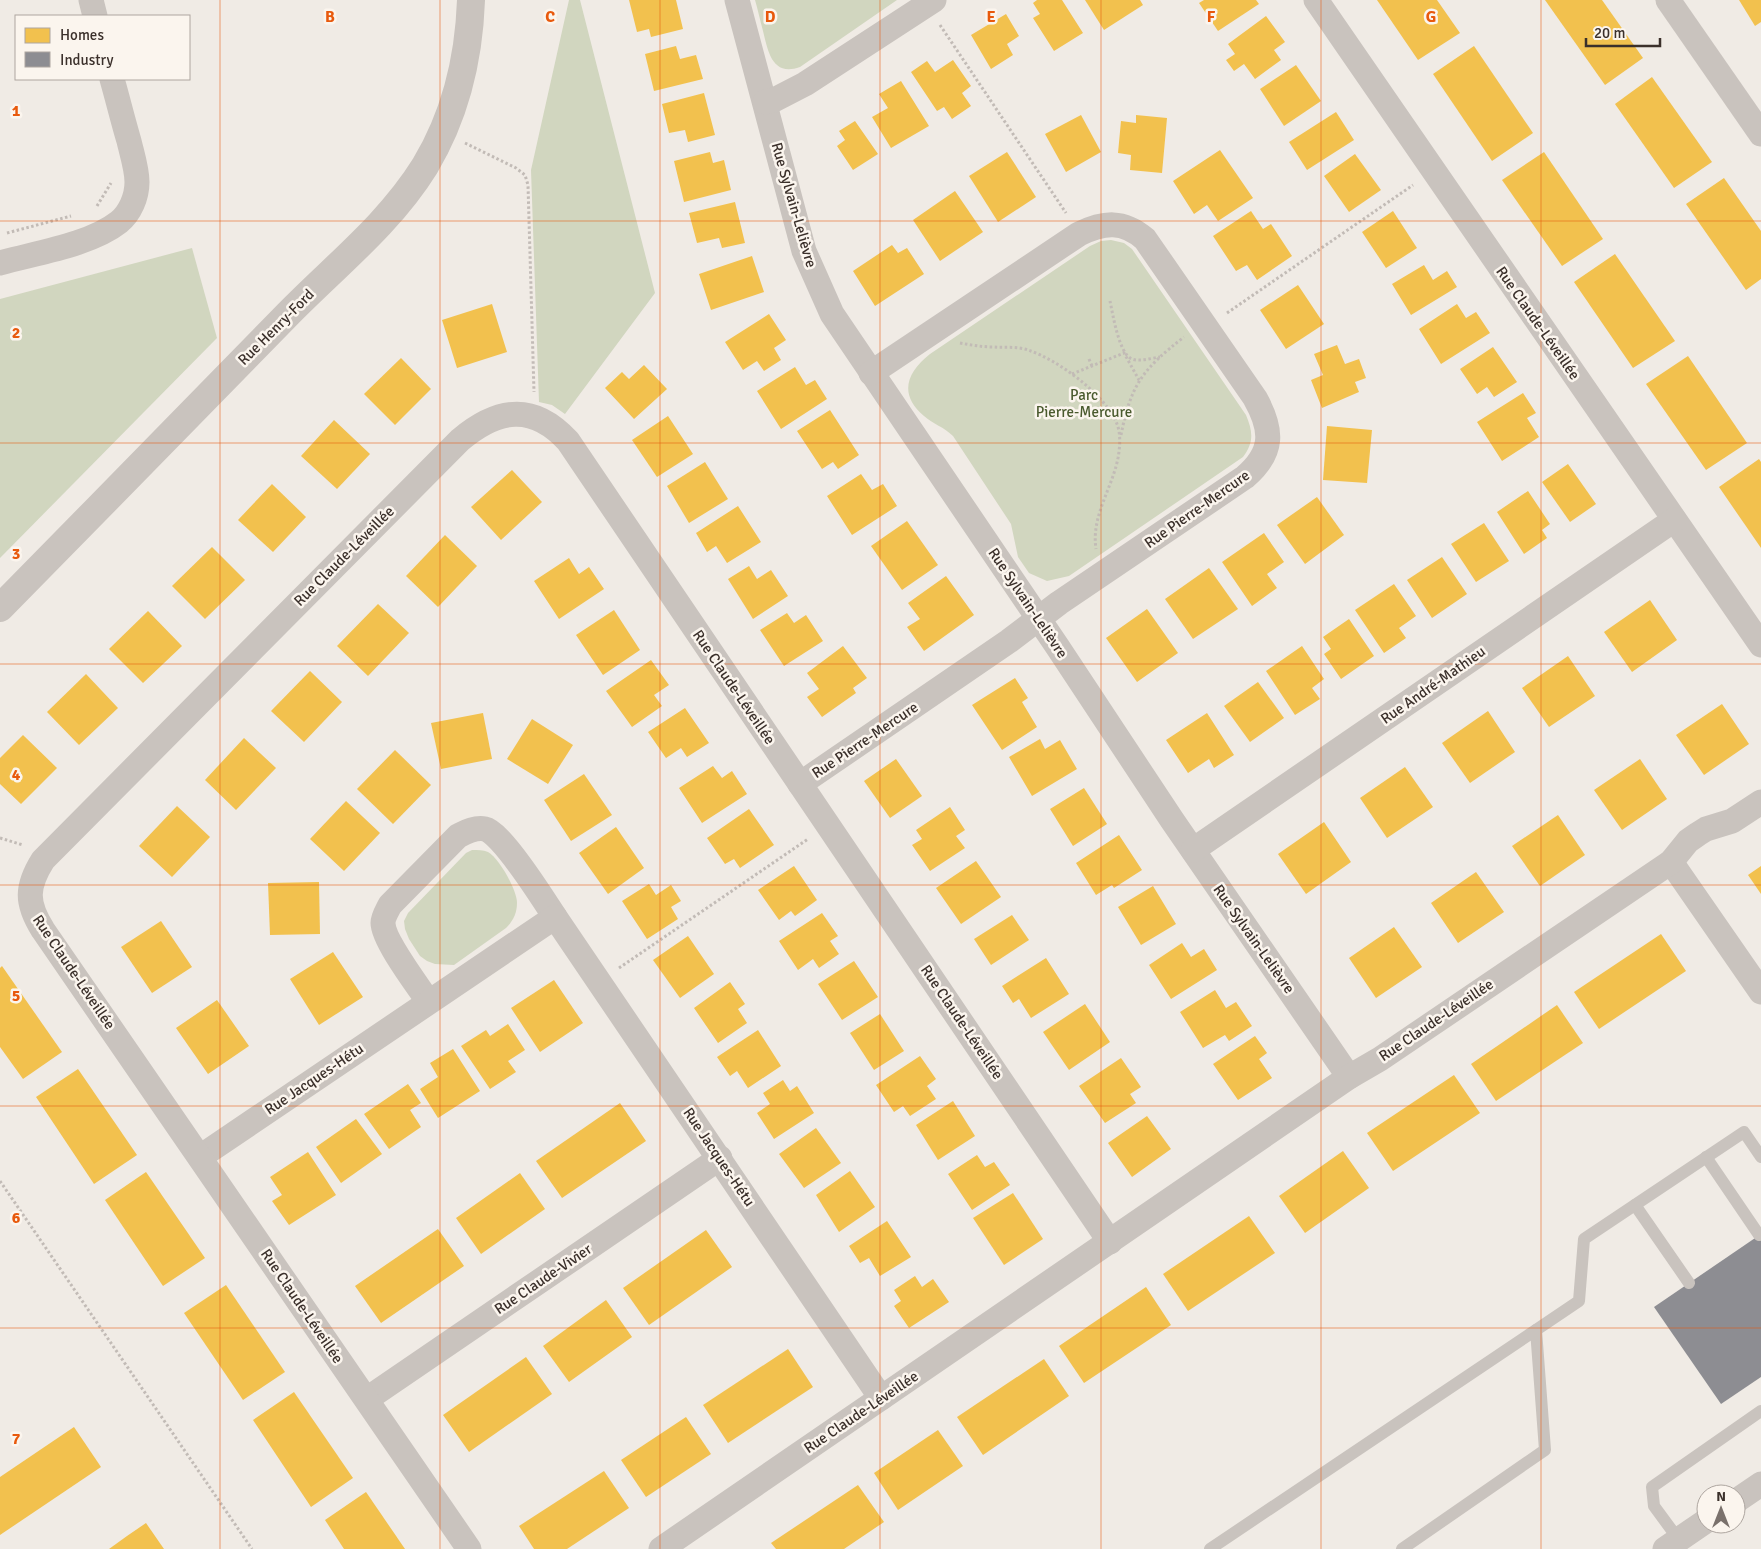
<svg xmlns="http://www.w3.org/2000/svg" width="1761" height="1549" font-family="Signika,sans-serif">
	<rect width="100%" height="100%" fill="#f0ebe5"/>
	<g fill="#d1d6bf">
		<path d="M569 0H580L655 293 565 414 552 405 539 402 531 170Z"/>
		<path d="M755 0H897L800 67C772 77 768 51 763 31 760 20 758 10 755 0Z"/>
		<path d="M1111 240 1124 243 1132 249 1246 415C1253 432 1254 442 1243 457L1069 576 1047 581 1029 573 1018 557 1011 524 953 436C944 427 933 424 924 416 898 394 907 372 930 354L1090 246 1101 241Z"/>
		<path d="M192 248 217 338 0 558V299Z"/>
		<path d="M472 850C478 850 483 850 488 852 499 858 517 890 517 903 517 913 513 921 506 928L454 965 435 964 427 961 420 956 409 939 405 929 404 921 408 913 466 853Z"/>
	</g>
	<g fill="#f2c14e">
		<path d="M629 0H676L683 29 651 37 649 29 637 32Z"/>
		<path d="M1037 0H1062L1083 33 1054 51 1033 18 1040 14 1033 3Z"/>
		<path d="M1085 0H1140L1143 5 1104 30Z"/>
		<path d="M1204 0H1256L1259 4 1218 31 1199 3Z"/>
		<path d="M1377 0H1437L1460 33 1418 60Z"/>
		<path d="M1545 0H1602L1643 58 1605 85Z"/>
		<path d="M1739 0H1761V22L1755 26Z"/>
		<path d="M1006 14 1019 36 1007 44 1013 55 991 69 971 35Z"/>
		<path d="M1266 16 1285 42 1274 50 1281 60 1255 79 1244 64 1234 71 1226 60 1235 54 1228 44Z"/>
		<path d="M676 46 680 59 696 55 703 79 654 91 645 54Z"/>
		<path d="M1474 46 1533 133 1492 161 1433 74Z"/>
		<path d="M953 60 971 86 962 93 971 106 952 119 944 107 937 111 911 72 927 61 935 72Z"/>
		<path d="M1296 65 1321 101 1284 126 1260 89Z"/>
		<path d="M1652 77 1712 162 1674 188 1615 104Z"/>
		<path d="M901 81 929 126 891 148 872 117 888 108 879 94Z"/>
		<path d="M704 93 715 135 688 142 685 130 669 133 662 104Z"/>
		<path d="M1336 112 1354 140 1307 170 1289 142Z"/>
		<path d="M1081 115 1101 152 1066 172 1045 134Z"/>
		<path d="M1136 115 1167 118 1162 173 1130 170 1131 155 1118 153 1121 121 1136 123Z"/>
		<path d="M855 121 878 154 853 170 837 146 845 140 839 131Z"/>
		<path d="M1220 150 1253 198 1218 221 1207 205 1194 214 1173 181Z"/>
		<path d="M710 152 713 163 724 160 731 190 684 202 674 161Z"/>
		<path d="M1007 152 1036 197 998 222 969 176Z"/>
		<path d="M1544 152 1603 239 1562 266 1502 180Z"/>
		<path d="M1355 154 1381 190 1349 212 1324 176Z"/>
		<path d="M1724 178 1761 231V279L1746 290 1686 204Z"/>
		<path d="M955 191 983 232 940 261 913 220Z"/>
		<path d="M735 202 745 243 722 248 719 238 697 243 689 213Z"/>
		<path d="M1251 211 1263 229 1271 224 1292 256 1257 280 1247 265 1236 271 1213 236Z"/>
		<path d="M1393 211 1417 248 1386 268 1362 232Z"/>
		<path d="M892 245 898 253 907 248 924 274 875 306 853 271Z"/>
		<path d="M1615 254 1675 341 1633 368 1574 282Z"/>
		<path d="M752 256 764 292 711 310 699 274Z"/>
		<path d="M1424 265 1433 280 1447 271 1457 287 1411 315 1392 284Z"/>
		<path d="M1298 285 1324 324 1286 349 1260 310Z"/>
		<path d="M492 304 507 352 457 368 442 320Z"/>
		<path d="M1457 304 1466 318 1476 312 1490 333 1441 364 1419 329Z"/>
		<path d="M769 314 786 340 774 348 781 360 764 371 757 361 743 370 725 342Z"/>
		<path d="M1337 345 1345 364 1359 359 1366 378 1355 382 1359 392 1322 408 1311 380 1323 375 1314 354Z"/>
		<path d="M1493 347 1517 382 1494 397 1487 387 1477 394 1460 369Z"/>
		<path d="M1688 356 1747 443 1706 470 1646 384Z"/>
		<path d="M401 358 431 389 395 425 364 394Z"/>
		<path d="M644 365 667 389 634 419 605 388 622 372 629 379Z"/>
		<path d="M795 367 806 385 815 380 827 399 781 429 757 391Z"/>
		<path d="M1523 393 1536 413 1527 418 1539 437 1502 461 1477 422Z"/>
		<path d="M830 410 859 455 838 469 833 462 822 469 797 431Z"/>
		<path d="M668 416 693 454 657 477 632 440Z"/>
		<path d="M334 420 370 454 337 489 301 456Z"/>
		<path d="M1327 426 1372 430 1367 483 1323 480Z"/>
		<path d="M1759 459 1761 462V548L1719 487Z"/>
		<path d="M705 462 728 499 689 523 667 486Z"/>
		<path d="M1568 464 1596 504 1570 522 1542 482Z"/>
		<path d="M512 470 542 502 501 540 471 507Z"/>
		<path d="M861 474 872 490 883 484 897 506 852 535 827 496Z"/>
		<path d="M272 484 306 517 273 552 238 520Z"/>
		<path d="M1528 491 1550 524 1542 530 1547 538 1524 554 1497 512Z"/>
		<path d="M1317 497 1344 535 1305 564 1277 525Z"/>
		<path d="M738 506 761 542 727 563 716 546 707 552 696 533Z"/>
		<path d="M907 521 938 565 902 590 871 546Z"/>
		<path d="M1484 523 1509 561 1476 582 1451 544Z"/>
		<path d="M1264 533 1284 562 1267 574 1277 588 1252 606 1222 562Z"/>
		<path d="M445 535 477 566 438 607 406 576Z"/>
		<path d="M212 547 245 580 205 619 172 586Z"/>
		<path d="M1442 557 1467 594 1432 618 1407 580Z"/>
		<path d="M569 558 579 574 589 567 604 589 559 619 534 581Z"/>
		<path d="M749 566 757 579 771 570 788 596 753 619 728 579Z"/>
		<path d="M1209 568 1238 609 1193 639 1165 599Z"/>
		<path d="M946 576 974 615 924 651 907 627 920 619 908 603Z"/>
		<path d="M1394 584 1416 616 1399 628 1406 638 1384 653 1355 610Z"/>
		<path d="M1650 600 1677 640 1632 672 1604 632Z"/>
		<path d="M378 604 409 633 368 676 337 646Z"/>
		<path d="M1147 609 1178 653 1137 682 1106 638Z"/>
		<path d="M614 610 640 650 603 675 576 635Z"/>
		<path d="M148 611 182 646 143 683 109 649Z"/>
		<path d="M787 613 794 623 806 615 823 641 784 666 760 630Z"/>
		<path d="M1349 619 1374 656 1341 679 1324 654 1331 649 1323 637Z"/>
		<path d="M843 646 867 678 853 688 856 693 822 717 807 697 819 689 807 673Z"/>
		<path d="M1302 646 1324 679 1312 688 1320 699 1295 715 1266 671Z"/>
		<path d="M1568 656 1595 696 1549 727 1522 688Z"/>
		<path d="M651 660 669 685 654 695 662 706 632 727 606 691Z"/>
		<path d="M310 671 342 702 304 742 271 711Z"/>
		<path d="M86 674 118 708 79 745 47 712Z"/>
		<path d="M1015 678 1028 698 1022 702 1037 727 1002 750 972 705Z"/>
		<path d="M1258 682 1284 718 1250 742 1224 706Z"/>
		<path d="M1722 704 1749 744 1704 775 1676 735Z"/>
		<path d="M685 708 709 743 687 757 681 748 666 758 648 732Z"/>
		<path d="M1488 711 1515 752 1470 783 1442 743Z"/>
		<path d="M483 713 492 759 441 769 431 723Z"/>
		<path d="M1207 713 1234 755 1214 768 1209 759 1188 773 1166 740Z"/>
		<path d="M532 719 573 745 548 784 507 759Z"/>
		<path d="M23 735 57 768 21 804 0 784V758Z"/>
		<path d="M244 738 276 768 236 810 205 780Z"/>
		<path d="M1040 739 1045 749 1060 740 1077 769 1032 796 1009 757Z"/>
		<path d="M395 750 431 785 393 824 357 789Z"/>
		<path d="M896 759 922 796 890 818 864 781Z"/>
		<path d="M1640 759 1667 799 1622 830 1594 790Z"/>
		<path d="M713 766 722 778 732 771 747 794 702 823 679 788Z"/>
		<path d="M1405 767 1433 807 1387 838 1360 798Z"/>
		<path d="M584 774 612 815 571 841 544 800Z"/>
		<path d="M1084 788 1107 824 1073 846 1050 809Z"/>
		<path d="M346 801 380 833 344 871 310 839Z"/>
		<path d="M177 806 210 837 172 877 139 846Z"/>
		<path d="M950 807 965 830 956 836 965 848 930 871 912 845 922 839 916 830Z"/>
		<path d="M749 809 774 845 740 868 734 859 725 864 707 838Z"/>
		<path d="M1558 815 1585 855 1540 886 1512 846Z"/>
		<path d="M1324 822 1351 862 1306 894 1278 854Z"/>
		<path d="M616 827 644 868 608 894 579 853Z"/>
		<path d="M1119 835 1142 870 1114 888 1112 885 1096 895 1076 863Z"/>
		<path d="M976 861 1001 897 961 924 936 888Z"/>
		<path d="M794 866 817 900 795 916 791 911 779 920 758 890Z"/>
		<path d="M1761 866V894L1748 875Z"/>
		<path d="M1476 872 1504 912 1458 943 1431 903Z"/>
		<path d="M319 882 320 934 270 935 268 883Z"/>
		<path d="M649 884 656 895 671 885 681 901 671 907 678 919 647 939 622 901Z"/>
		<path d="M1153 886 1176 924 1141 945 1118 907Z"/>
		<path d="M822 913 838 936 830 941 839 954 819 968 813 959 798 970 779 941Z"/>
		<path d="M1012 915 1029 940 991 965 974 939Z"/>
		<path d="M161 921 192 967 152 993 121 947Z"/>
		<path d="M1394 927 1422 967 1376 998 1349 958Z"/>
		<path d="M1661 934 1686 971 1599 1029 1574 992Z"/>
		<path d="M688 936 714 974 680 998 653 960Z"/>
		<path d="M1182 943 1191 957 1204 949 1217 970 1171 999 1149 965Z"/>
		<path d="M333 952 363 997 319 1025 290 979Z"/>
		<path d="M1046 958 1069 994 1031 1018 1019 999 1013 1003 1002 986Z"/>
		<path d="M854 961 878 997 842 1020 818 984Z"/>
		<path d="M2 966 62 1052 23 1079 0 1047V968Z"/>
		<path d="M554 980 583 1023 540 1052 511 1008Z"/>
		<path d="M730 982 745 1004 738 1009 747 1023 718 1043 694 1008Z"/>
		<path d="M1215 990 1226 1008 1236 1002 1252 1026 1229 1041 1225 1035 1203 1048 1180 1012Z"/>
		<path d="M217 1000 249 1046 208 1074 176 1028Z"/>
		<path d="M1085 1004 1110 1042 1069 1070 1043 1032Z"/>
		<path d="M1557 1005 1583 1043 1496 1101 1471 1064Z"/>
		<path d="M880 1014 904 1051 874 1070 850 1033Z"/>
		<path d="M508 1024 525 1050 508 1061 516 1072 490 1089 461 1046 486 1030 490 1036Z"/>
		<path d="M758 1030 781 1066 748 1088 737 1071 730 1076 717 1057Z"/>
		<path d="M1255 1036 1267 1053 1259 1059 1272 1078 1238 1100 1213 1064Z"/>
		<path d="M453 1049 480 1091 438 1118 420 1089 438 1077 430 1063Z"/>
		<path d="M920 1056 936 1079 927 1086 936 1099 910 1116 903 1106 894 1112 876 1085Z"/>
		<path d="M1121 1058 1141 1087 1130 1094 1136 1103 1105 1123 1079 1086Z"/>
		<path d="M78 1069 137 1155 94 1184 36 1097Z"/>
		<path d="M1454 1075 1480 1113 1393 1171 1367 1133Z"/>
		<path d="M783 1080 790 1091 797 1086 814 1113 774 1139 757 1113 770 1104 763 1093Z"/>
		<path d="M408 1084 421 1103 410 1110 421 1127 389 1149 364 1114Z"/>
		<path d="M953 1101 975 1136 938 1160 916 1125Z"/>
		<path d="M620 1103 646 1141 562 1198 536 1161Z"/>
		<path d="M1147 1116 1171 1149 1132 1177 1108 1143Z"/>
		<path d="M356 1119 382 1154 341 1183 316 1147Z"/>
		<path d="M816 1128 841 1163 804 1188 779 1154Z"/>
		<path d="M1343 1151 1369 1188 1305 1233 1279 1196Z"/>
		<path d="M308 1152 336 1195 289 1225 272 1201 282 1195 270 1177Z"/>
		<path d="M977 1155 985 1167 994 1162 1010 1185 972 1210 948 1174Z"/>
		<path d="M850 1171 875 1207 839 1232 816 1195Z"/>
		<path d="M146 1172 205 1258 163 1286 105 1200Z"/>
		<path d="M520 1173 545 1209 481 1254 456 1218Z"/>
		<path d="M1013 1193 1043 1239 1004 1265 973 1218Z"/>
		<path d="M1249 1216 1275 1253 1188 1311 1163 1274Z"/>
		<path d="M887 1221 911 1257 880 1276 869 1258 860 1263 849 1246Z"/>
		<path d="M438 1229 464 1266 381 1323 355 1286Z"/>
		<path d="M706 1230 732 1267 649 1325 623 1288Z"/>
		<path d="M915 1276 922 1287 933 1279 949 1302 909 1328 894 1306 901 1301 894 1290Z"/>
		<path d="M226 1285 285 1372 243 1400 184 1313Z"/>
		<path d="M1146 1287 1171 1325 1084 1383 1059 1346Z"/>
		<path d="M606 1300 632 1337 569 1382 543 1346Z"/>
		<path d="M788 1349 813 1387 728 1443 703 1405Z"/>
		<path d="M526 1357 552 1394 469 1452 443 1415Z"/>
		<path d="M1044 1359 1069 1396 983 1455 957 1417Z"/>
		<path d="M294 1392 353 1478 311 1507 253 1420Z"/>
		<path d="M686 1417 711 1454 646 1497 621 1460Z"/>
		<path d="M74 1427 101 1467 0 1535V1477Z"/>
		<path d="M938 1430 963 1466 898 1510 874 1473Z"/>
		<path d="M604 1471 629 1508 567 1549H534L519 1526Z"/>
		<path d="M858 1485 884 1522 844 1549H776L771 1543Z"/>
		<path d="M366 1492 405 1549H344L325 1520Z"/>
		<path d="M146 1523 164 1549H109L127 1536Z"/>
	</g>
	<path fill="#8d8d92" d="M1761 1234V1377L1721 1404 1654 1307Z"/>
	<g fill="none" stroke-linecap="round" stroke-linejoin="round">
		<g stroke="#c2bbb6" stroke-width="3" stroke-dasharray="2.5 2.5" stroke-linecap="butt">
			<path d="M940 25 1066 213"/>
			<path d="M465 143 516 168 525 175 528 185 534 392"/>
			<path d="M97 206 111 183"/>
			<path d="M7 233 71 216"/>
			<path d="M1110 301C1113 315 1119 354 1132 359 1141 362 1151 358 1160 357"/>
			<path d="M1227 313 1413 185"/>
			<path d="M960 343C971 345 982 347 994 347 1005 348 1017 346 1028 350 1058 360 1105 394 1117 424 1121 434 1120 447 1118 458 1112 489 1091 516 1096 549"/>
			<path d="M1089 359 1092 366"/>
			<path d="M1072 374 1124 353 1139 380"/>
			<path d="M1121 435C1131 384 1143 369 1184 337"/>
			<path d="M0 838 23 845"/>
			<path d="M619 968 808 839"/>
			<path d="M0 1181 252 1549"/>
		</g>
		<g stroke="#c9c3be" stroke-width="12">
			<path d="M1706 1157 1759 1235"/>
			<path d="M1635 1205 1689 1283"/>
			<path d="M1536 1330 1579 1301 1584 1239 1744 1132 1761 1157"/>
			<path d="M1679 1540 1654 1506 1652 1487 1761 1411"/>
			<path d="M1210 1549 1536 1330 1545 1450 1402 1549"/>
		</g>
		<g stroke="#c9c3be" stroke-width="25">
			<path d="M91 0 95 16"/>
			<path d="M737 0 804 251 832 314 1057 646 1172 820 1349 1077"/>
			<path d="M1316 0 1761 645"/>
			<path d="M1668 0 1761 134"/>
			<path d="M765 102 774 100 805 84 934 0"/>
			<path d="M0 263C35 253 90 245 119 222 130 213 137 197 137 182 137 169 132 154 129 141 123 121 118 100 112 79"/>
			<path d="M800 784 1009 641 1059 603 1245 477C1274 452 1273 430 1255 398L1145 239C1123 220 1104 222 1079 234L871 373"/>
			<path d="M1193 850 1674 520"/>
			<path d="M1671 862 1761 992"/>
			<path d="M428 1001C418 986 383 940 383 923 383 917 387 911 390 905L458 836C466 832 475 827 485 829 501 832 544 900 555 917"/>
			<path d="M200 1157 555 917 881 1398"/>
			<path d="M367 1399 720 1158"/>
			<path d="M1736 1501 1761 1484"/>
			<path d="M469 1549 43 930C26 903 26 887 43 860L460 440C498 408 533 403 568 441L1110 1242"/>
			<path d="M661 1549 1349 1077 1380 1059 1671 862 1688 841 1698 834 1706 829 1732 821 1761 802"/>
			<path d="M1665 1549 1706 1521"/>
		</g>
		<path stroke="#c9c3be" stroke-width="28" d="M0 608C96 510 193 412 288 314 335 266 389 224 425 166 455 116 469 58 471 0"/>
	</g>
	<path fill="none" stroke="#e8590c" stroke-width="1" stroke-opacity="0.55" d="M220 0V1549M440 0V1549M660 0V1549M880 0V1549M1101 0V1549M1321 0V1549M1541 0V1549M0 221H1761M0 443H1761M0 664H1761M0 885H1761M0 1106H1761M0 1328H1761"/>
	<g text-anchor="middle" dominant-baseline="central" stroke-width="5" stroke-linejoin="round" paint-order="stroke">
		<g font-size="15" fill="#3b302b" stroke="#fbf5ee">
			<text transform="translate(794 205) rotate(74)">Rue Sylvain-Lelièvre</text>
			<text transform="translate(1538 323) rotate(55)">Rue Claude-Léveillée</text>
			<text transform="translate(276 327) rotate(-45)">Rue Henry-Ford</text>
			<text transform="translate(1197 509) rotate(-35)">Rue Pierre-Mercure</text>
			<text transform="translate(344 556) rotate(-45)">Rue Claude-Léveillée</text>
			<text transform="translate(1028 603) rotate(56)">Rue Sylvain-Lelièvre</text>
			<text transform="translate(1433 685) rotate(-35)">Rue André-Mathieu</text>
			<text transform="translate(734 687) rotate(56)">Rue Claude-Léveillée</text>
			<text transform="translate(865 740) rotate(-34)">Rue Pierre-Mercure</text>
			<text transform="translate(1254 939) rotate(55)">Rue Sylvain-Lelièvre</text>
			<text transform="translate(74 972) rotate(56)">Rue Claude-Léveillée</text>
			<text transform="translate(1436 1020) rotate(-34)">Rue Claude-Léveillée</text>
			<text transform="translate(962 1022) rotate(56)">Rue Claude-Léveillée</text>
			<text transform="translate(314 1079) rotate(-34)">Rue Jacques-Hétu</text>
			<text transform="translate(719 1157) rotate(56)">Rue Jacques-Hétu</text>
			<text transform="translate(543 1279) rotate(-34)">Rue Claude-Vivier</text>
			<text transform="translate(302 1306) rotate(56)">Rue Claude-Léveillée</text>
			<text transform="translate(861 1412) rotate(-34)">Rue Claude-Léveillée</text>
		</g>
		<g font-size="15" fill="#4a5a2e" stroke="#fbf5ee">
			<text x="1084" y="395">Parc<tspan x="1084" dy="17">Pierre-Mercure</tspan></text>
		</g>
	</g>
	<g font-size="16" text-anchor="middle" font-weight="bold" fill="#e8590c" stroke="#fbf5ee" stroke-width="5" stroke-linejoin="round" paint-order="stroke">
		<text x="330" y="22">B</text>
		<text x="550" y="22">C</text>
		<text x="770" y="22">D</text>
		<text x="991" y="22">E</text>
		<text x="1211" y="22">F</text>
		<text x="1431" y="22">G</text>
		<text x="16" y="116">1</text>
		<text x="16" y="338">2</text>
		<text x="16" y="559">3</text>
		<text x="16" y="780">4</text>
		<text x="16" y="1001">5</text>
		<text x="16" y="1223">6</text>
		<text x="16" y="1444">7</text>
	</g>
	<rect x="15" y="15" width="175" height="65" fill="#fbf5ee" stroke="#aea6a0"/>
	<rect x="25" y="28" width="25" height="15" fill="#f2c14e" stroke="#aea6a0"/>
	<text x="60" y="40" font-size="15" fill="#3b302b">Homes</text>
	<rect x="25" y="52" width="25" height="15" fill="#8d8d92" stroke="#aea6a0"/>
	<text x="60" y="65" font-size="15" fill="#3b302b">Industry</text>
	<g transform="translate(1721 1509)"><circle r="24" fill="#fbf5ee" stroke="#aea6a0"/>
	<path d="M0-4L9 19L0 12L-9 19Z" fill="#7a716c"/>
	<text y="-8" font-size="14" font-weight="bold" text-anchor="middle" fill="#3b302b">N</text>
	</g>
	<path d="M1586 38v8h74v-8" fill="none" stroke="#3b302b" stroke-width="2.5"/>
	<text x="1594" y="38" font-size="15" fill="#3b302b" stroke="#fbf5ee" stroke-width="4" paint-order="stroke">20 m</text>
</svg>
